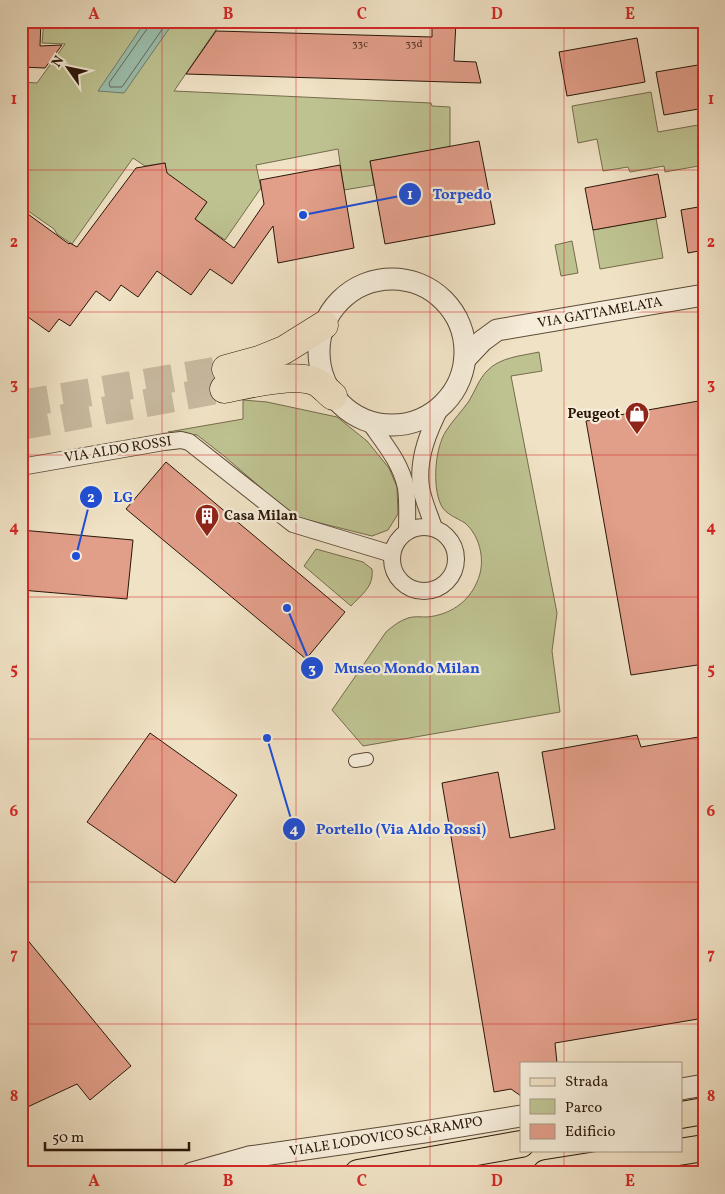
<svg xmlns="http://www.w3.org/2000/svg" width="725" height="1194" font-family="Vollkorn,serif">
	<rect width="100%" height="100%" fill="#f0e2c5"/>
	<filter id="stains"><feTurbulence type="fractalNoise" baseFrequency=".004" numOctaves="4"/><feColorMatrix values="0 0 0 0 .2 0 0 0 0 .09 0 0 0 0 .02 0 0 0 .5 -.17"/></filter>
	<radialGradient id="worn" r=".72"><stop offset=".6" stop-color="#630" stop-opacity="0"/><stop offset="1" stop-color="#630" stop-opacity=".3"/></radialGradient>
	<g fill="#bec291" stroke="#746c4c">
		<path d="M44 21H222L174 91 431 103 432 106 450 107V147L370 161 374 185 344 190 338 149 256 165 261 188 225 240 195 219 207 202 171 199 165 163 145 166 133 158 72 244 57 234 54 229 21 206V82L37 83 65 44 42 43Z"/>
		<path d="M651 92 658 132 704 124V165L665 172 664 166 630 172 628 167 603 171 597 139 578 143 572 106Z"/>
		<path d="M656 218 663 258 600 269 593 230Z"/>
		<path d="M572 241 578 273 561 276 555 245Z"/>
		<path d="M539 352 542 371 511 376 557 613 552 651 560 712 363 746 332 710 386 632C393 626 399 621 408 618 414 616 421 617 427 617 449 615 468 603 477 582 486 563 481 537 465 523 457 518 445 514 441 505 432 486 435 448 446 431 453 420 462 411 469 401 475 391 479 379 487 371 500 357 521 356 539 352Z"/>
		<path d="M243 400 267 402 337 417 367 441 389 468 397 487 398 514 388 530 372 536 300 518 287 510 224 456 197 435 168 432 243 419Z"/>
		<path d="M316 549 363 562 372 569C374 587 362 594 351 606L304 566Z"/>
	</g>
	<path fill="#9bbfae" stroke="#6e7c6c" d="M145 22 173 23 124 93 98 91Z"/>
	<g fill="none" stroke-linecap="round" stroke-linejoin="round">
		<path stroke="#626b5b" stroke-width="1" d="M150 21 149 26 109 83 110 87H122L168 21"/>
	</g>
	<g fill="#e19e89" stroke="#2a1708">
		<path d="M21 21H41L40 46 62 45 45 68 21 67Z"/>
		<path d="M432 21H456L454 61 476 62 481 83 186 74 216 31 432 37Z"/>
		<path d="M637 38 645 82 567 96 559 52Z"/>
		<path d="M704 64V108L664 115 656 72Z"/>
		<path d="M479 141 495 224 385 244 370 161Z"/>
		<path d="M165 163 167 173 207 202 195 219 234 248 264 204 260 180 340 165 354 248 278 263 273 226 232 284 210 269 191 295 157 271 138 297 121 285 110 301 96 291 70 326 59 319 49 332 21 312V209L69 244 70 243 77 247 136 168Z"/>
		<path d="M658 174 666 217 593 230 585 188Z"/>
		<path d="M704 206V250L688 253 681 210Z"/>
		<path d="M704 400V664L631 675 586 421Z"/>
		<path d="M166 462 345 612 306 659 126 509Z"/>
		<path d="M21 530 133 540 127 599 21 590Z"/>
		<path d="M150 733 237 795 175 883 87 822Z"/>
		<path d="M637 735 641 747 704 736V1018L555 1043 557 1063H521V1096L511 1089 494 1092 442 783 498 772 510 838 555 829 542 752Z"/>
		<path d="M21 932 131 1066 90 1100 77 1084 21 1110Z"/>
	</g>
	<g fill="none" stroke-linecap="round" stroke-linejoin="round">
		<g stroke="#c8b99f" stroke-width="28" stroke-dasharray="28 14" stroke-linecap="butt">
			<path d="M21 404 226 369"/>
			<path d="M21 426 217 390"/>
		</g>
		<defs>
			<path id="pedestrian" d="M355 761 367 759"/>
			<g id="minor">
				<path d="M370 423C384 443 401 463 406 488 408 502 407 517 407 532"/>
				<path d="M21 467 164 442 181 440 189 442 293 524 392 554"/>
				<circle cx="424" cy="559" r="32"/>
				<path d="M434 528C430 515 423 501 421 487 417 458 429 430 442 405"/>
			</g>
			<g id="tertiary">
				<circle cx="392" cy="352" r="73"/>
				<path d="M465 359 482 341 497 330 704 295"/>
				<path d="M681 1089 704 1085"/>
				<path d="M192 1173 249 1157 424 1132 521 1116"/>
			</g>
			<g id="primary">
				<path d="M681 1115 704 1111"/>
				<path d="M358 1173 521 1144"/>
				<path d="M546 1173 704 1148"/>
			</g>
			<g id="trunk">
				<path d="M226 369 259 360 284 350 324 325"/>
				<path d="M224 389C245 385 299 371 318 383 323 386 328 392 333 396"/>
			</g>
		</defs>
		<use href="#pedestrian" stroke="#5c4a37" stroke-width="14"/>
		<use href="#minor" stroke="#5c4a37" stroke-width="18"/>
		<use href="#tertiary" stroke="#5c4a37" stroke-width="23"/>
		<use href="#primary" stroke="#2a1708" stroke-width="28"/>
		<use href="#trunk" stroke="#2a1708" stroke-width="29"/>
		<use href="#pedestrian" stroke="#f5ecd9" stroke-width="12"/>
		<use href="#minor" stroke="#f5ecd9" stroke-width="16"/>
		<use href="#tertiary" stroke="#f5ecd9" stroke-width="21"/>
		<use href="#primary" stroke="#f0e2c5" stroke-width="26"/>
		<use href="#trunk" stroke="#f0e2c5" stroke-width="28"/>
	</g>
	<path fill="none" stroke="#d62828" stroke-width="1" stroke-opacity="0.55" d="M162 21V1173M296 21V1173M430 21V1173M564 21V1063M21 170H704M21 312H704M21 455H704M21 597H704M21 739H704M21 882H704M21 1024H704M564 1150V1173"/>
	<defs>
		<symbol id="shop-pin" viewBox="-11 -11 22 30"><path d="M0 17L-7.5 6A9.5 9.5 0 1 1 7.5 6Z" fill="#8f2418" stroke="#f5ecd9"/><path d="M-5-2.5h2.3a2.7 3.5 0 0 1 5.4 0H5L5.5 6h-11ZM-1.5-2.5h3a1.5 2.3 0 0 0-3 0Z" fill="#fff"/></symbol>
		<symbol id="building-pin" viewBox="-11 -11 22 30"><path d="M0 17L-7.5 6A9.5 9.5 0 1 1 7.5 6Z" fill="#8f2418" stroke="#f5ecd9"/><path d="M-4-6H4V6H1V3H-1V6H-4ZM-2.5-4.3h1.7v1.8h-1.7ZM.8-4.3h1.7v1.8H.8ZM-2.5-1h1.7V.8h-1.7ZM.8-1h1.7V.8H.8Z" fill="#fff"/></symbol>
	</defs>
	<g fill-rule="evenodd">
		<use href="#shop-pin" x="623" y="400" width="28" height="38"/>
		<use href="#building-pin" x="193" y="502" width="28" height="38"/>
	</g>
	<g text-anchor="middle" dominant-baseline="central" stroke-width="4.5" stroke-linejoin="round" paint-order="stroke">
		<g font-size="11" fill="#583928">
			<text x="360" y="44">33c</text>
			<text x="414" y="44">33d</text>
		</g>
		<g font-size="14" fill="#2a1708" stroke="#f5ecd9">
			<text transform="translate(600 313) rotate(-10)">VIA GATTAMELATA</text>
			<text transform="translate(118 450) rotate(-9)">VIA ALDO ROSSI</text>
			<text transform="translate(386 1137) rotate(-9)">VIALE LODOVICO SCARAMPO</text>
		</g>
		<g font-size="14" font-weight="bold" fill="#2a1708" stroke="#f5ecd9" text-anchor="end">
			<text x="620" y="414">Peugeot</text>
			<text x="224" y="516" text-anchor="start">Casa Milan</text>
		</g>
	</g>
	<path fill="none" stroke="#1d4ed8" stroke-width="2" d="M303 215L410 194M76 556L91 497M287 608L312 668M267 738L294 829"/>
	<g fill="#1d4ed8" stroke="#f5ecd9" stroke-width="2">
		<circle cx="303" cy="215" r="5"/>
		<circle cx="76" cy="556" r="5"/>
		<circle cx="287" cy="608" r="5"/>
		<circle cx="267" cy="738" r="5"/>
		<circle cx="410" cy="194" r="12"/>
		<circle cx="91" cy="497" r="12"/>
		<circle cx="312" cy="668" r="12"/>
		<circle cx="294" cy="829" r="12"/>
	</g>
	<g font-size="15" text-anchor="middle" font-weight="bold" fill="#fff">
		<text x="410" y="199">1</text>
		<text x="91" y="502">2</text>
		<text x="312" y="673">3</text>
		<text x="294" y="834">4</text>
	</g>
	<g font-size="15" text-anchor="middle" font-weight="bold" fill="#1d4ed8" stroke="#f5ecd9" stroke-width="4.5" stroke-linejoin="round" paint-order="stroke">
		<text x="462" y="199">Torpedo</text>
		<text x="123" y="502">LG</text>
		<text x="407" y="673">Museo Mondo Milan</text>
		<text x="401" y="834">Portello (Via Aldo Rossi)</text>
	</g>
	<rect width="725" height="1194" fill="none" stroke="#f0e2c5" stroke-width="55"/>
	<rect x="520" y="1062" width="162" height="90" fill="#f5ecd9" stroke="#a49785"/>
	<rect x="530" y="1078" width="25" height="8" fill="#f0e2c5" stroke="#a49785"/>
	<text x="565" y="1086" font-size="15" fill="#2a1708">Strada</text>
	<rect x="530" y="1099" width="25" height="15" fill="#bec291" stroke="#a49785"/>
	<text x="565" y="1112" font-size="15" fill="#2a1708">Parco</text>
	<rect x="530" y="1124" width="25" height="15" fill="#e19e89" stroke="#a49785"/>
	<text x="565" y="1136" font-size="15" fill="#2a1708">Edificio</text>
	<g transform="translate(68 68) rotate(303)" stroke="#f5ecd9" stroke-width="4" paint-order="stroke">
	<path d="M0-4L9 19L0 12L-9 19Z" fill="#2a1708"/>
	<text y="-8" font-size="14" font-weight="bold" text-anchor="middle" fill="#2a1708">N</text>
	</g>
	<path d="M45 1142v8h144v-8" fill="none" stroke="#2a1708" stroke-width="2.5"/>
	<text x="52" y="1142" font-size="15" fill="#2a1708" stroke="#f5ecd9" stroke-width="4" paint-order="stroke">50 m</text>
	<rect x="28" y="28" width="670" height="1138" fill="none" stroke="#d62828" stroke-width="2"/>
	<g font-size="16" text-anchor="middle" font-weight="bold" fill="#d62828">
		<text x="94" y="19">A</text>
		<text x="228" y="19">B</text>
		<text x="362" y="19">C</text>
		<text x="497" y="19">D</text>
		<text x="630" y="19">E</text>
		<text x="14" y="104">1</text>
		<text x="711" y="104">1</text>
		<text x="14" y="247">2</text>
		<text x="711" y="247">2</text>
		<text x="14" y="389">3</text>
		<text x="711" y="389">3</text>
		<text x="14" y="532">4</text>
		<text x="711" y="532">4</text>
		<text x="14" y="674">5</text>
		<text x="711" y="674">5</text>
		<text x="14" y="816">6</text>
		<text x="711" y="816">6</text>
		<text x="14" y="959">7</text>
		<text x="711" y="959">7</text>
		<text x="14" y="1101">8</text>
		<text x="711" y="1101">8</text>
		<text x="94" y="1186">A</text>
		<text x="228" y="1186">B</text>
		<text x="362" y="1186">C</text>
		<text x="497" y="1186">D</text>
		<text x="630" y="1186">E</text>
	</g>
	<rect width="100%" height="100%" filter="url(#stains)"/>
	<rect width="100%" height="100%" fill="url(#worn)"/>
</svg>
